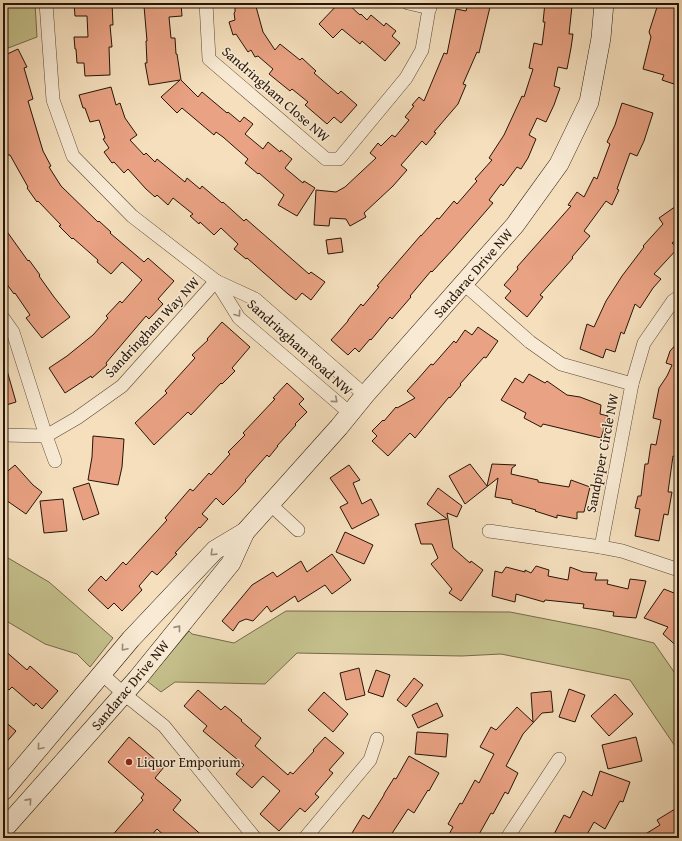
<svg xmlns="http://www.w3.org/2000/svg" width="682" height="841" font-family="'Gentium Book Plus',serif">
	<rect width="100%" height="100%" fill="#f5dfbd"/>
	<filter id="stains"><feTurbulence type="fractalNoise" baseFrequency=".005" numOctaves="4"/><feColorMatrix values="0 0 0 0 .2 0 0 0 0 .09 0 0 0 0 .02 0 0 0 .5 -.17"/></filter>
	<radialGradient id="worn" r=".72"><stop offset=".6" stop-color="#630" stop-opacity="0"/><stop offset="1" stop-color="#630" stop-opacity=".3"/></radialGradient>
	<g fill="#c4c08c" stroke="#766a4a">
		<path d="M3 3H35L37 37 3 50Z"/>
		<path d="M3 555 49 582 113 638 90 667 77 654 45 644 3 619Z"/>
		<path d="M286 611 510 612 597 629 654 643 679 679V752L630 680 501 654 462 656 297 653 265 684 175 682 161 692 147 681 189 631 192 634 234 643Z"/>
	</g>
	<g fill="#e9a283" stroke="#271507">
		<path d="M74 3H112L113 25H110L112 47H109L110 75 85 76 84 63H77L76 49H75L74 37H88L87 16H75Z"/>
		<path d="M150 3H181L182 16 169 17 171 38H175L176 54H177L181 80 198 97 202 92 227 113 228 112 240 122 244 117 253 124 245 134 263 149 268 142 280 152 281 150 292 159 285 168 303 183 304 181 315 188 297 216 278 205 284 195 259 173 258 174 245 163 248 159 223 137 216 132 214 135 182 108 177 113 161 97 180 80 149 85 145 63H147L146 41H147L144 6 150 5Z"/>
		<path d="M235 3H255L263 32 275 50 280 44 300 60 302 58 316 71 314 73 338 94 341 91 357 105 341 123 334 117 327 124 305 105 308 102 292 89 290 91 269 74 273 69 258 56 255 57 251 50 248 52 236 34 233 35 229 22 235 20 234 13 235 12Z"/>
		<path d="M339 3H347L360 15 361 14 367 20 371 15 384 26 386 23 396 31 392 36 400 43 385 61 362 41 360 44 342 29 333 38 319 24Z"/>
		<path d="M468 3H472L490 7 479 53 477 52 463 84 466 85 458 104 434 132 436 133 426 145 422 141 401 165 407 170 393 186 364 213 366 217 350 226 346 219 330 218 329 226 314 225 316 190 336 192 345 187 376 158 370 153 378 143 381 146 392 135 395 137 409 120 405 117 414 106 412 105 419 97 424 101 444 53 447 54 456 9 466 11Z"/>
		<path d="M545 3 572 6 569 34H573L571 48 567 69 558 67 554 86 560 88 554 105 546 122 537 118 529 135 536 139 528 158 521 169 517 167 503 186 501 184 489 200 493 203 453 249 432 272 431 271 410 296 411 297 392 319 390 317 371 340 370 339 359 352 355 348 348 355 331 340 348 321V320L361 304 363 306 379 287 377 286 421 235V236L437 218 439 219 454 201 457 204 477 181 475 179 492 160 489 158 504 135 522 96 524 97 533 69 529 68 534 43 542 45 545 22H543Z"/>
		<path d="M658 4H679V80L675 79 674 84 662 80 664 75 643 69 651 37 649 32Z"/>
		<path d="M18 49 27 67 24 68 33 99 28 101 43 151 51 166 49 167 61 186 98 222 99 221 111 232 110 233 144 262 148 258 174 281 158 299 163 304 149 319 146 316 106 363 107 365 92 378 91 376 65 393 49 368 67 356 93 335 108 318 106 316 120 301 122 303 142 280 122 262 111 274 97 262 98 260 73 238 72 239 59 226 61 225 38 201 37 202 27 188 28 187 10 155H8L3 140V56Z"/>
		<path d="M111 87 116 105 120 103 125 118 137 135 130 140 144 155 146 153 155 162 157 159 185 182 187 178 200 189 202 186 222 203 223 202 244 221 246 219 309 274 311 272 325 282 311 300 302 293 296 300 288 294 247 258 246 259 234 249 238 244 221 228 214 235 200 222 199 224 190 216 193 214 173 198 168 205 157 195 155 197 146 189 128 169 124 173 114 162 112 163 104 152 109 148 103 139 105 138 99 120 90 122 85 108H83L79 95Z"/>
		<path d="M622 103 653 113 644 141 637 156 630 153 617 189 619 190 612 205 606 201 584 231 590 236 572 257 573 258 540 295 543 297 527 317 505 298 511 291 504 285 518 269 517 267 571 206 568 205 577 192 584 197 594 177 597 179 610 144 607 142 615 125Z"/>
		<path d="M679 204V239L672 243 678 248 654 274 661 279 653 288 640 308 635 304 624 334 621 332 615 352 606 349 603 358 580 349 587 324 594 327 606 301 622 276 644 247 643 246 663 224 659 218Z"/>
		<path d="M3 226 28 261 29 260 40 275 39 276 54 297 70 317 42 338 26 318 30 315 15 293 14 294 3 279Z"/>
		<path d="M341 238 343 252 328 254 326 240Z"/>
		<path d="M222 322 250 347 232 368 235 371 222 384 221 383 191 415 188 412 154 445 135 423 167 393 165 391 195 358 192 355 208 340 207 339Z"/>
		<path d="M478 327 498 341 486 358 484 357 460 384 461 385 450 398 449 397 415 438 410 433 388 456 372 441 377 436 372 431 383 420 384 421 396 407 397 408 415 398 407 391 417 380 431 364 433 365 454 341 456 343 465 330 472 335Z"/>
		<path d="M679 341V438L676 457 673 456 668 492H672L668 515 664 514 659 541 635 536 640 509 635 508 638 496H641L645 464H648L651 444 656 445 661 420 653 418 659 388 667 376 672 365 666 363 670 351Z"/>
		<path d="M3 367H6L16 402 3 406Z"/>
		<path d="M529 374 545 383 547 381 567 395 580 397 601 405 600 414 608 416 601 438 543 424 541 427 524 418 526 413 501 400 515 378 523 383Z"/>
		<path d="M287 383 304 399 299 404 307 412 295 424 296 425 277 446H278L269 457 267 455 245 480 246 481 236 492 223 505 216 498 202 514 208 519 200 528 199 527 175 553 177 554 157 575 152 571 139 586 142 590 122 611 114 603 108 609 88 590 101 576 106 581 123 562 126 565 167 520 165 518 190 489 193 491 209 473 211 475 230 454 228 452 245 435 243 433 275 399 273 398Z"/>
		<path d="M93 436 124 439 122 467 118 485 88 480 92 457Z"/>
		<path d="M470 464 487 486 492 464 516 465 512 468 511 474 538 480V482L569 487 571 480 590 487 584 512H577V519L557 515V518L535 511 536 510 512 503V500L495 497 498 478 465 504 449 476Z"/>
		<path d="M15 465 33 485 42 492 26 514 3 498V475Z"/>
		<path d="M349 465 360 480 353 483 362 504 371 499 379 515 352 529 340 507 348 503 330 478Z"/>
		<path d="M89 483 99 514 83 520 73 488Z"/>
		<path d="M438 488 462 506 457 517 447 513 453 548 470 563 471 561 483 570 461 601 449 593 452 589 431 564 438 558 432 544H421L415 524 447 519 427 504Z"/>
		<path d="M63 499 67 531 44 533 40 501Z"/>
		<path d="M345 532 373 545 364 564 336 552Z"/>
		<path d="M332 554 351 580 332 594 325 585 298 602 295 596 271 612 267 606 253 621 246 619 239 622 233 631 222 621 252 585 273 572 277 577 301 561 307 572Z"/>
		<path d="M536 566 549 570 548 576 568 580 570 567 583 572 597 573 595 580H608L607 584 628 589 630 579 646 581 636 618 613 616 614 612 583 608 584 604 545 600 544 602 516 594 515 602 492 596 495 571 502 573 506 567 525 572V570L531 573Z"/>
		<path d="M664 589 679 595V648L663 634 668 627 644 618Z"/>
		<path d="M3 649 27 670 30 666 58 691 42 709 36 703 34 706 12 687 9 690 3 685Z"/>
		<path d="M359 668 365 695 346 700 340 673Z"/>
		<path d="M376 670 390 675 383 697 368 692Z"/>
		<path d="M414 678 423 685 406 707 397 700Z"/>
		<path d="M569 689 585 695 575 722 559 717Z"/>
		<path d="M198 690 221 710 225 706 242 720 241 721 261 738 255 746 288 775 290 772 293 774 314 751 313 750 325 737 344 753 329 770 333 773 315 794 319 797 305 812 300 808 279 831 260 814 280 791 263 776 252 788 236 774 244 765 203 731 207 726 184 706Z"/>
		<path d="M551 691 553 712 542 713 523 734 506 766 518 773 508 794 505 792 493 814 491 813 477 838H447L453 827 448 824 460 803 462 804 475 780 479 783 494 754 480 747 491 727 496 730 517 707 533 722 531 693Z"/>
		<path d="M324 692 348 714 333 732 308 710Z"/>
		<path d="M615 694 633 714 609 736 591 716Z"/>
		<path d="M437 703 443 716 418 728 412 715Z"/>
		<path d="M3 720 16 731 3 746Z"/>
		<path d="M417 732 448 734 446 757 415 754Z"/>
		<path d="M129 737 164 767 155 778 181 800 173 810 205 838H167L157 829 149 838H110L143 800 141 798 144 794 108 762Z"/>
		<path d="M636 737 642 761 608 769 602 745Z"/>
		<path d="M409 756 439 773 429 791 428 790 414 813 408 809 389 838H349L363 815 369 819 384 795V794L394 778 396 779Z"/>
		<path d="M600 771 630 782 623 802 620 801 605 829 594 822 585 838H552L564 815 570 818 583 791 592 796Z"/>
		<path d="M675 809 679 815V838H639L660 825 657 820Z"/>
	</g>
	<g fill="none" stroke-linecap="round" stroke-linejoin="round">
		<defs>
			<g id="street">
				<path d="M46 3 53 100 73 156 132 216 216 281 255 299 365 395"/>
				<path d="M206 3 209 59 326 159H339L406 78 422 50 430 3"/>
				<path d="M408 3 430 8"/>
				<path d="M216 281 239 318 351 414"/>
				<path d="M464 284 530 342 561 364 632 384"/>
				<path d="M3 318 13 332 46 436 55 461"/>
				<path d="M3 435 46 436 77 418 122 386 216 281"/>
				<path d="M270 504 298 530"/>
				<path d="M489 531 601 547 622 551 679 570"/>
				<path d="M601 547 632 384 644 343 673 301 679 297"/>
				<path d="M102 674 124 694 164 726 255 838"/>
				<path d="M305 838 370 760 377 739"/>
				<path d="M507 838 559 759"/>
			</g>
			<g id="secondary">
				<path d="M3 791 131 639 215 550 245 532 339 427 365 395 515 225 559 164 589 102 601 38 604 3"/>
				<path d="M3 830 137 679 231 563 245 532"/>
			</g>
		</defs>
		<use href="#street" stroke="#5a4834" stroke-width="14"/>
		<use href="#secondary" stroke="#271507" stroke-width="20"/>
		<use href="#street" stroke="#f8ead4" stroke-width="13"/>
		<use href="#secondary" stroke="#f8ead4" stroke-width="19"/>
	</g>
	<defs><path id="oneway-chevron" d="M-2-3.5L2.5 0L-2 3.5" fill="none" stroke-width="1.6" stroke-linecap="round" stroke-linejoin="round"/></defs>
	<g stroke="#9a8a78">
		<use href="#oneway-chevron" transform="translate(238 314) rotate(54)"/>
		<use href="#oneway-chevron" transform="translate(335 400) rotate(40)"/>
		<use href="#oneway-chevron" transform="translate(213 553) rotate(136)"/>
		<use href="#oneway-chevron" transform="translate(178 628) rotate(-51)"/>
		<use href="#oneway-chevron" transform="translate(124 648) rotate(130)"/>
		<use href="#oneway-chevron" transform="translate(40 747) rotate(130)"/>
		<use href="#oneway-chevron" transform="translate(29 801) rotate(-48)"/>
	</g>
	<circle fill="#8f2418" stroke="#f8ead4" stroke-width="1.5" cx="129" cy="762" r="4"/>
	<g text-anchor="middle" dominant-baseline="central" stroke-width="3" stroke-linejoin="round" paint-order="stroke">
		<g font-size="14" fill="#271507" stroke="#f8ead4">
			<text transform="translate(276 94) rotate(41)">Sandringham Close NW</text>
			<text transform="translate(473 273) rotate(-49)">Sandarac Drive NW</text>
			<text transform="translate(152 327) rotate(-47)">Sandringham Way NW</text>
			<text transform="translate(300 347) rotate(42)">Sandringham Road NW</text>
			<text transform="translate(602 453) rotate(-79)">Sandpiper Circle NW</text>
			<text transform="translate(130 685) rotate(-50)">Sandarac Drive NW</text>
		</g>
		<g font-size="14" fill="#271507" stroke="#f8ead4" text-anchor="start">
			<text x="137" y="762">Liquor Emporium</text>
		</g>
	</g>
	<rect width="682" height="841" fill="none" stroke="#f5dfbd" stroke-width="16"/>
	<rect x="4" y="4" width="674" height="833" fill="none" stroke="#271507" stroke-width="2"/>
	<rect x="8" y="8" width="666" height="825" fill="none" stroke="#271507"/>
	<rect width="100%" height="100%" filter="url(#stains)"/>
	<rect width="100%" height="100%" fill="url(#worn)"/>
</svg>
